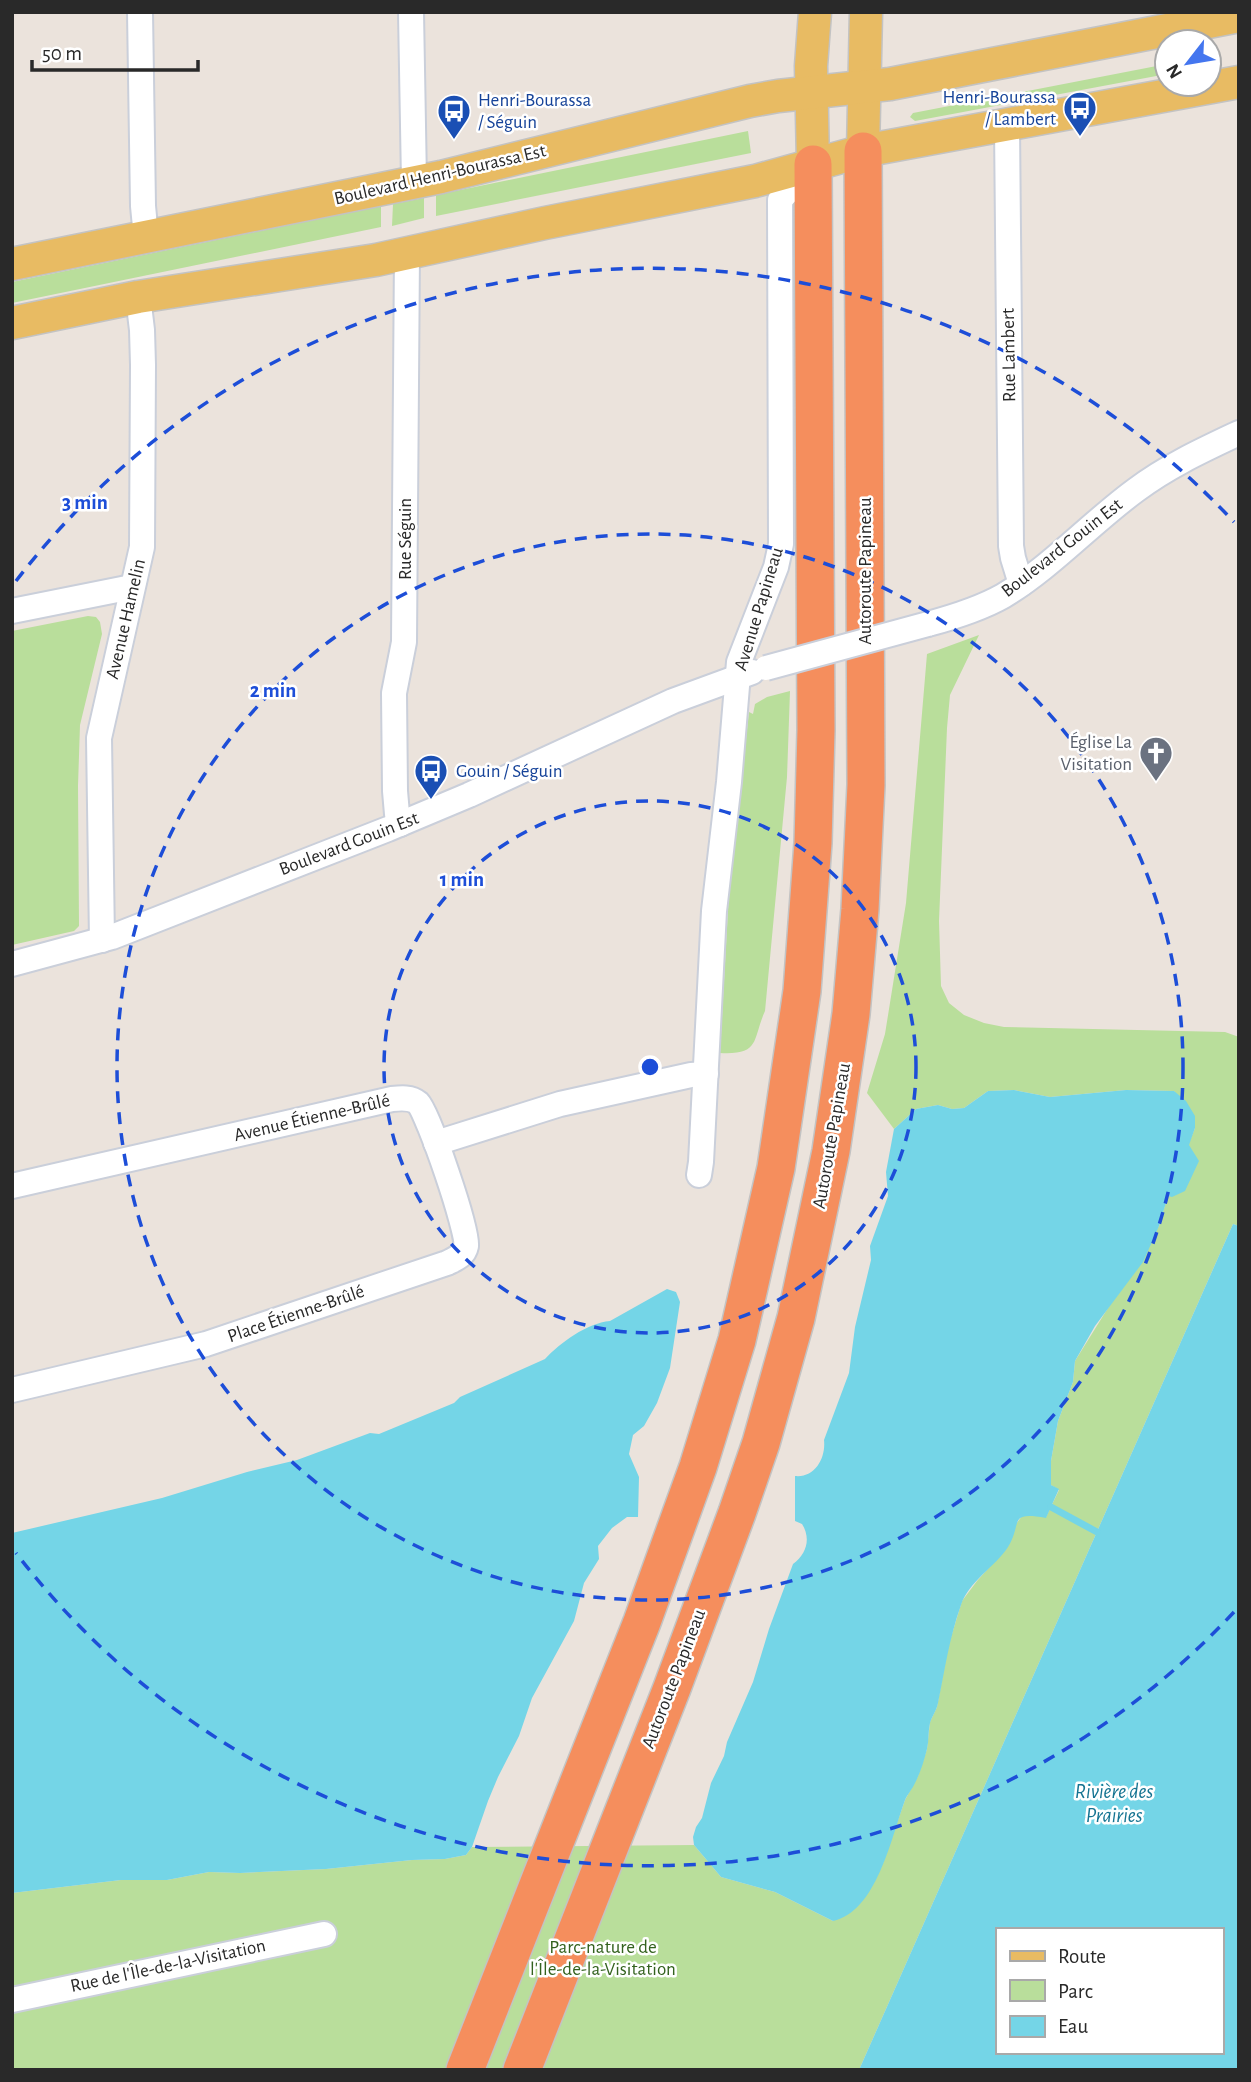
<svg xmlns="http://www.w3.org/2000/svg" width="1251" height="2082" font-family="'Alegreya Sans',sans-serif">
	<rect width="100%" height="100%" fill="#ebe3dc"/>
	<g fill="#b9de9b">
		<path d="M1167 64V74L915 121 910 117 913 113Z"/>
		<path d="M748 131 751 153 436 216V195Z"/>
		<path d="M424 198V218L392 226 393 204Z"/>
		<path d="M381 206V227L12 303V282Z"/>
		<path d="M88 616 96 617 100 622 102 634 80 725 78 786 79 926 74 931 12 945V631Z"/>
		<path d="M979 635 950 695 947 728 939 921 941 986 949 1003 964 1015 984 1023 1004 1027 1225 1032 1239 1037V1226L1233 1224 859 2070H12V1893L121 1880H167L209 1872 240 1873 326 1869 412 1860 445 1859 466 1855 472 1847 694 1845 721 1877 775 1892 833 1921 883 1863 905 1800 918 1776 927 1749 930 1722 937 1707 948 1647 962 1601 977 1581 1008 1546 1016 1524 1022 1516 1027 1514 1046 1517 1059 1490 1051 1485V1461L1058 1421 1073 1382 1075 1361 1159 1226 1168 1195 1195 1128 1174 1091 1126 1090 1050 1097 1014 1090 988 1091 964 1108 952 1109 938 1105 916 1109 894 1129 867 1093 885 1034 906 903 927 654Z"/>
		<path d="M790 691 787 777 765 1011C752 1040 761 1055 720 1053L729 892 749 712 753 714 755 704 767 697Z"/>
	</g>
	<g fill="#74d5e7" fill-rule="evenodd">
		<path d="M1014 1090 1050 1097 1126 1090 1174 1091 1186 1101 1195 1116V1128L1189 1145 1199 1161 1185 1191 1172 1197 1168 1196 1159 1226 1143 1262 1095 1326 1075 1361 1073 1382 1058 1421 1051 1461V1485L1059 1489 1046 1518C1007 1511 1023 1523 1008 1547 995 1567 969 1581 961 1605 949 1639 945 1669 938 1703 937 1710 932 1716 930 1723 928 1732 929 1741 927 1749 924 1761 920 1774 914 1785 911 1791 906 1796 904 1803 891 1839 876 1912 833 1921L775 1892 721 1877 694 1845 693 1837 696 1827 702 1818 711 1783 724 1756 727 1742 753 1682 769 1629 793 1564C807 1554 811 1538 802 1524L795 1521V1476C815 1478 826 1458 824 1440L849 1373 855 1327 871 1260 870 1246 888 1196 886 1172 894 1129 916 1109 938 1105 952 1109 964 1108 988 1091Z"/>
		<path d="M1233 1224 1239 1226V2070H859ZM997 1930H1221V2052H997Z"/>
		<path d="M667 1289 676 1292 680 1302 670 1368 657 1403 644 1426 633 1435 629 1454 639 1477 638 1517H627L612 1528 598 1546 599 1559 584 1583 574 1621 532 1698 519 1736 498 1777 488 1801 472 1847 466 1855 445 1859 412 1860 326 1869 240 1873 209 1872 167 1880H121L12 1893V1533L162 1498 247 1472 297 1460 370 1433 379 1434 454 1403 460 1397 545 1359C560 1343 587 1323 610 1321Z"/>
	</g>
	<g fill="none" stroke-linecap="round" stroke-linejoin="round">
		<path stroke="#74d5e7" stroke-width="7" d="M1051 1507 1097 1532"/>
		<defs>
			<g id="minor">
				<path d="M140 12 143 206 146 237"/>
				<path d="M411 12 414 182"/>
				<path d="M1007 126 1011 546 1013 558 1021 584"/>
				<path d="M12 611 132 587"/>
				<path d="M928 624C954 617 980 609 1003 596 1049 569 1092 522 1136 490 1168 466 1203 450 1239 433"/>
				<path d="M400 824 397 814 395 791 394 693 404 642 407 252"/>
				<path d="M102 940 99 738 142 547 143 365 142 330 138 297"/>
				<path d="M12 964 112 937 388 829 469 795 673 701 752 672"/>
				<path d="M436 1143 560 1104 691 1075 706 1074"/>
				<path d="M699 1175 701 1162 714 911 729 782 739 662 776 567 781 544 780 200 813 164"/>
				<path d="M12 1186 392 1099C401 1098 411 1097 418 1103 428 1113 469 1232 466 1246 464 1256 455 1259 447 1263L206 1344 12 1390"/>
				<path d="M12 2000 324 1934"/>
			</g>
			<g id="major">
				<path d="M863 151 866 12"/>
				<path d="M813 164 811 66 815 12"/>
				<path d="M12 264 441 177 750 101 778 96 890 84 1239 16"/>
				<path d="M12 323 138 297 376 260 545 223 755 181 863 151 1239 82"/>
			</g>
			<g id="highway">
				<path d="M465 2070 642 1622 698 1467 737 1340 776 1168 802 991 813 843 816 730 813 164"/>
				<path d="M522 2070 672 1688 737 1513 761 1443 796 1318 831 1151 851 1014 860 909 866 785 863 151"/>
			</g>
		</defs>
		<use href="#minor" stroke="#cacfda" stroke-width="28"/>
		<use href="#major" stroke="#c3c3c3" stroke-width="35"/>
		<use href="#highway" stroke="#c3c3c3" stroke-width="40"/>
		<use href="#minor" stroke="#fff" stroke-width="24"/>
		<use href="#major" stroke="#e8bb63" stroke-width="32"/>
		<use href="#highway" stroke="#f58e5d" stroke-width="37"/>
		<defs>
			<path id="minor-bridge" d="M766 668 928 624"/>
		</defs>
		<use href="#minor-bridge" stroke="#cacfda" stroke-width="28" stroke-linecap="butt"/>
		<use href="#minor-bridge" stroke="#fff" stroke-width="24"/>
	</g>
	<g fill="none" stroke="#1d4ed8" stroke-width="3.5" stroke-dasharray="12 9">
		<circle cx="650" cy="1067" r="266"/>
		<circle cx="650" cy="1067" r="533"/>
		<path d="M1234 1612A799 799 0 0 1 16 1553M16 581A799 799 0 0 1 1234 522"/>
	</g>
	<defs>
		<symbol id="bus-pin" viewBox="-11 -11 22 30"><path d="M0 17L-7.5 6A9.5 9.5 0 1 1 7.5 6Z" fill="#1a4fb4" stroke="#fff"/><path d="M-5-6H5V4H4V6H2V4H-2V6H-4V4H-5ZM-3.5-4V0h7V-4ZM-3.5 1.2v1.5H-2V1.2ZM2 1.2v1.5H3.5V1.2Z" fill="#fff"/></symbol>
		<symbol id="church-pin" viewBox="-11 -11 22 30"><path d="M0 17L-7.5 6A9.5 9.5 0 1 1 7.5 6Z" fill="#6b7280" stroke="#fff"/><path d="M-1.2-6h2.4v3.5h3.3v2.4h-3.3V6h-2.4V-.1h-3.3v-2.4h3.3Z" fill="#fff"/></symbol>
	</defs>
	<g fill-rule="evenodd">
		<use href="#bus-pin" x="1061" y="89" width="38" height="52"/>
		<use href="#bus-pin" x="435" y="92" width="38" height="52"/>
		<use href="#church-pin" x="1137" y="734" width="38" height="52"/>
		<use href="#bus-pin" x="412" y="752" width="38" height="52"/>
	</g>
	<g text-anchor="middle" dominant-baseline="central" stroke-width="5" stroke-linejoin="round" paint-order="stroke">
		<g font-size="19" fill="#164399" stroke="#fff" text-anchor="start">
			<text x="1056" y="97" text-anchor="end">Henri-Bourassa<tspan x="1056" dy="22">/ Lambert</tspan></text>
			<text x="478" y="100">Henri-Bourassa<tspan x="478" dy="22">/ Séguin</tspan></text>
			<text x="456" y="771">Gouin / Séguin</text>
		</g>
		<g font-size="19" fill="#292929" stroke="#fff">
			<text transform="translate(440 175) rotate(-13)">Boulevard Henri-Bourassa Est</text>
			<text transform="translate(1009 355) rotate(-91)">Rue Lambert</text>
			<text transform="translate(405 539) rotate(-90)">Rue Séguin</text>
			<text transform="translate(1062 548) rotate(-38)">Boulevard Gouin Est</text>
			<text transform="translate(865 571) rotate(-90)">Autoroute Papineau</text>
			<text transform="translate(759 609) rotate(-73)">Avenue Papineau</text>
			<text transform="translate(126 619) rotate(-77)">Avenue Hamelin</text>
			<text transform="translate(349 844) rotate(-21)">Boulevard Gouin Est</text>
			<text transform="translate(312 1118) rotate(-13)">Avenue Étienne-Brûlé</text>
			<text transform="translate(832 1136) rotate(-80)">Autoroute Papineau</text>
			<text transform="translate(296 1314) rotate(-19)">Place Étienne-Brûlé</text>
			<text transform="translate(674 1679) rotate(-69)">Autoroute Papineau</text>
			<text transform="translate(168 1966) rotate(-12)">Rue de l'Île-de-la-Visitation</text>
		</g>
		<g font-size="19" fill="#5b616d" stroke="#fff" text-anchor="end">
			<text x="1132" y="742">Église La<tspan x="1132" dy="22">Visitation</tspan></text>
		</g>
		<g font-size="19" fill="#33621e" stroke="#fff">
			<text x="603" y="1947">Parc-nature de<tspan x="603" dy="22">l'Île-de-la-Visitation</tspan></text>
		</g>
		<g font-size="21" font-style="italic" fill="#157492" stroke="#fff">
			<text x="1114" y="1791">Rivière des<tspan x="1114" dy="24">Prairies</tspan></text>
		</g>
	</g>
	<circle cx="650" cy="1067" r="10" fill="#1d4ed8" stroke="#fff" stroke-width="3.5"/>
	<g font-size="21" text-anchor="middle" font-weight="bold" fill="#1d4ed8" stroke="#fff" stroke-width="5" stroke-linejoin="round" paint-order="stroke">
		<text x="85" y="509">3 min</text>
		<text x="273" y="697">2 min</text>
		<text x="462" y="886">1 min</text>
	</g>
	<rect width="1251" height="2082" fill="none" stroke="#292929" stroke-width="28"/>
	<rect x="996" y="1928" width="228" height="126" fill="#ffffff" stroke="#a9a9a9" stroke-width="2"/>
	<rect x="1010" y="1951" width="35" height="10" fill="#e8bb63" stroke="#a9a9a9" stroke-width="2"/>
	<text x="1058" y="1963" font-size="21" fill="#292929">Route</text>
	<rect x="1010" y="1980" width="35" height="21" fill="#b9de9b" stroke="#a9a9a9" stroke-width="2"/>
	<text x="1058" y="1998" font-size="21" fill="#292929">Parc</text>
	<rect x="1010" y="2016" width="35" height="21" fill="#74d5e7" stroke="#a9a9a9" stroke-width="2"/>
	<text x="1058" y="2033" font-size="21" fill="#292929">Eau</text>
	<g transform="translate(1188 63) rotate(239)"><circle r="33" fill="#ffffff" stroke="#a9a9a9" stroke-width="2"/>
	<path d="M0-5L12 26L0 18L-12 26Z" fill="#4476ef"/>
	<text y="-10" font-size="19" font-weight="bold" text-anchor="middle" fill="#292929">N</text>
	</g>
	<path d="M32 60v10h166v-10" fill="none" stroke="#292929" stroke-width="3.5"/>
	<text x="42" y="60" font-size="21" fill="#292929" stroke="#ffffff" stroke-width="5" paint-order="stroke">50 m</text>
</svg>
